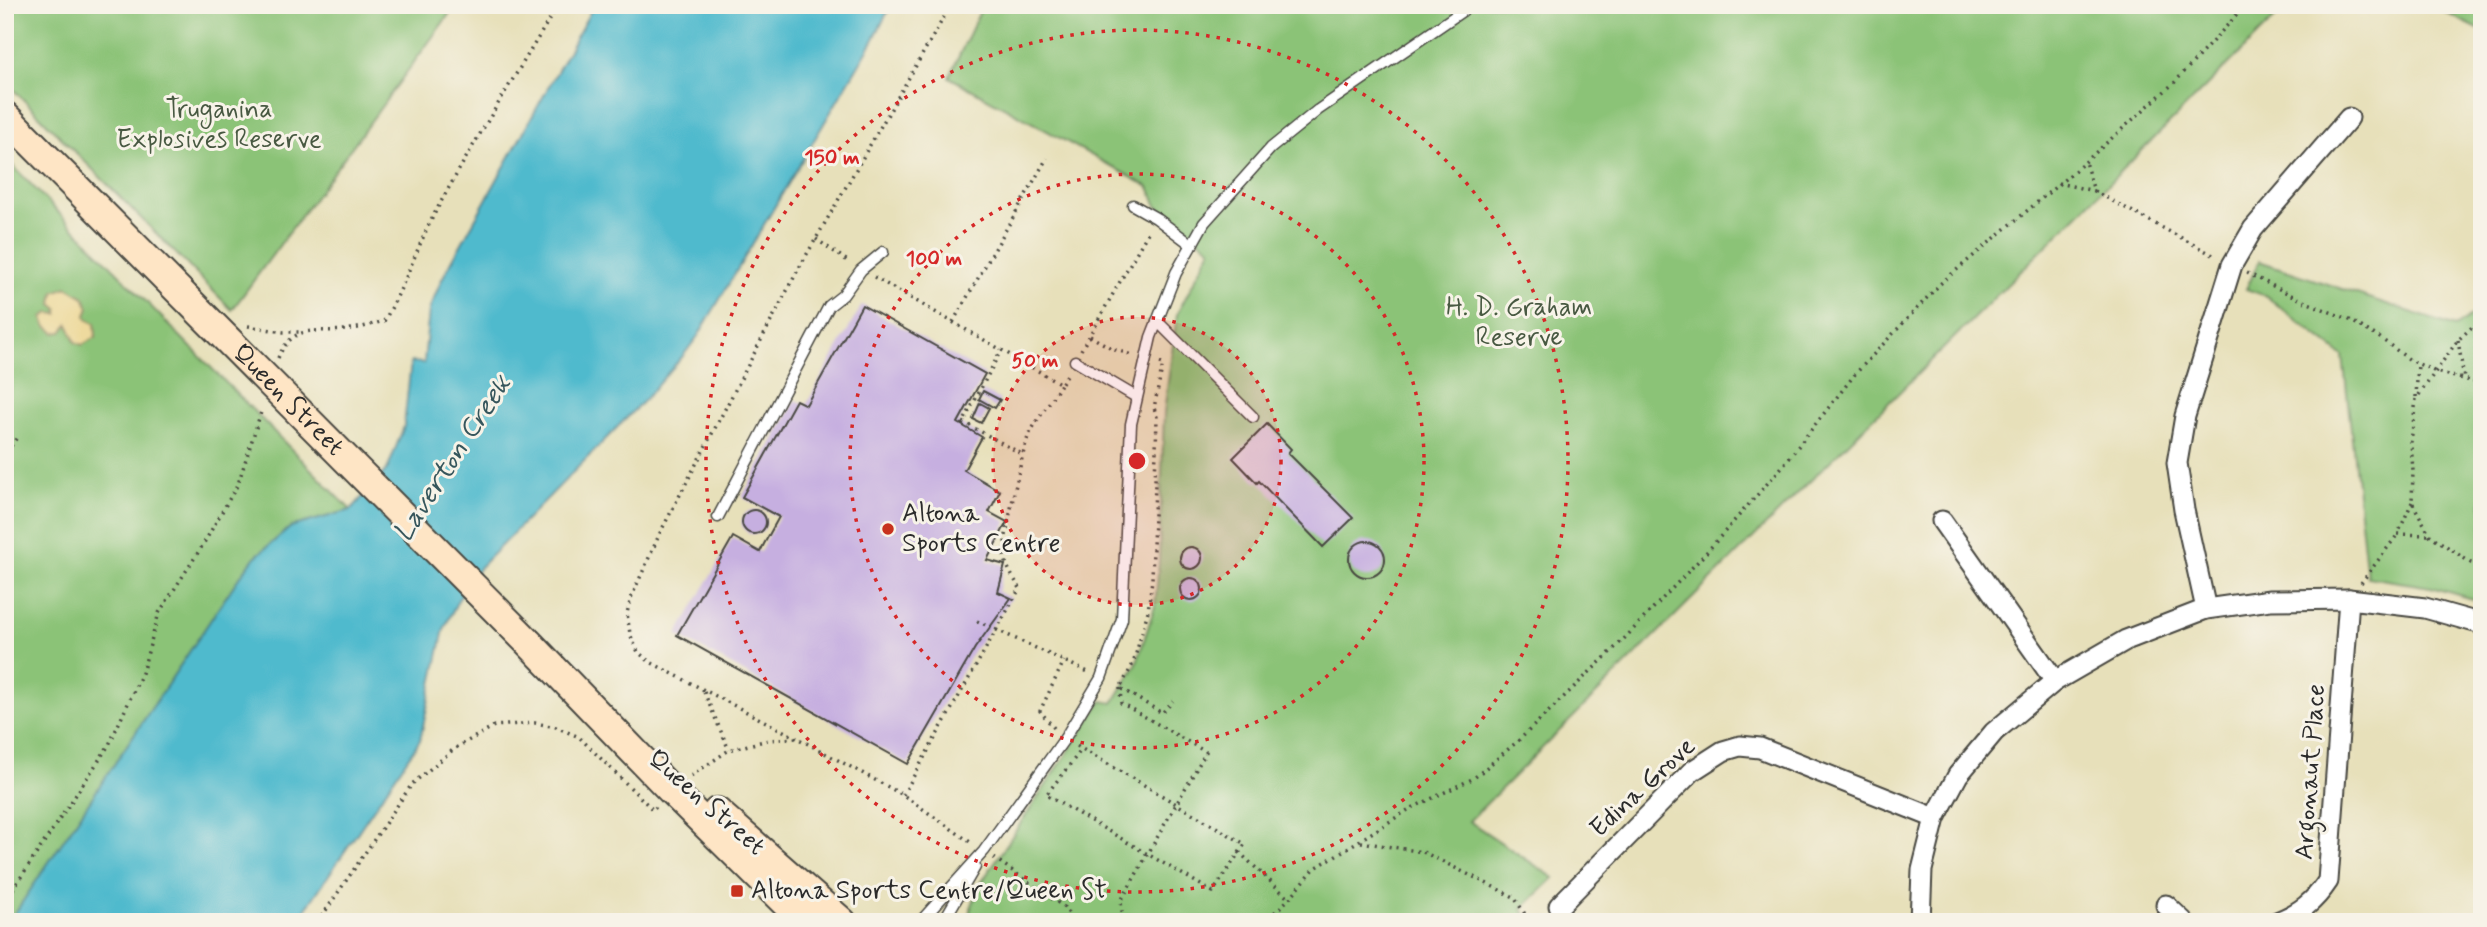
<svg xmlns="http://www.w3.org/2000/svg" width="2487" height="927" font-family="Mynerve,sans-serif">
	<rect width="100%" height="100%" fill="#f7f3e8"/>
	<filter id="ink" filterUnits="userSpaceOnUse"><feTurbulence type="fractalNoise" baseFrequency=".0143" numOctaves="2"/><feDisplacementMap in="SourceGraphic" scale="14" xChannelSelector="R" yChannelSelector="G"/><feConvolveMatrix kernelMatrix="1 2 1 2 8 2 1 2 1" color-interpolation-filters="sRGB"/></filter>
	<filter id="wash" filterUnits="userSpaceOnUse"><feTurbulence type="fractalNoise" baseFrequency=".00686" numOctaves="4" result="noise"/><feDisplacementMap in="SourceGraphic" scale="28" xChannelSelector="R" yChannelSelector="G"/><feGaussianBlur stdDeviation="1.57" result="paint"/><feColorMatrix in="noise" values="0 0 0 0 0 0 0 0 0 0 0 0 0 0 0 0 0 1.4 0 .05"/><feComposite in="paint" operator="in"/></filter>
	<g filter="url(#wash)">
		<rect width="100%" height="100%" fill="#e7e0ba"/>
		<g fill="#8bc377" stroke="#5b7751" stroke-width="2">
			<path d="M5 5H456L232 310 5 81Z"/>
			<path d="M983 5H2288L1469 821 1554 878 1522 909 1529 922H966L979 886 1102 701 1113 703 1136 665 1155 606 1159 561 1164 412 1177 314 1211 249 1157 206 1149 187 949 77Z"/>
			<path d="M2430 5H2482V31Z"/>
			<path d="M5 158 351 510 291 527 255 557 236 582 9 922H5Z"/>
			<path d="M2259 261 2455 327 2482 308V602L2431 587 2367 577 2343 356 2266 296 2246 289Z"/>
		</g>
		<path fill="#eeda9e" stroke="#8c8264" stroke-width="2" d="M67 287 84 297 89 308 86 315 87 319 95 323 96 337 82 345 75 342 68 324 62 332 55 333 45 325 43 317 49 313 58 314V309L52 304 54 292Z"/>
		<path fill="#50bacd" stroke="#3e727c" stroke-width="2" d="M594 5H891L874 39 698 336 682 357 645 399 480 567 458 600 444 629 420 740 297 922H9L236 582 255 557 291 527 351 510 388 468 404 426 411 362 424 363 429 310 442 279Z"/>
		<g id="blocks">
			<g fill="#c6afe0">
				<path d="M862 305 985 374 958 423 982 437 964 470 1000 491 989 512 1007 522 987 560 1005 565 998 592 1011 598 975 648 908 764 677 635 733 537 760 552 764 544 779 517 742 497 796 400 806 405Z"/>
				<path d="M983 391 1000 400 995 408 979 399Z"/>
				<path d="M980 403 989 408 981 423 973 419Z"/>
				<path d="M1267 424 1291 449 1288 453 1353 518 1323 547 1259 481 1257 483 1233 458Z"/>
				<circle cx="754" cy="522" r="12"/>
				<circle cx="1367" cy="559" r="18"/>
				<circle cx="1191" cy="558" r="11"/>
				<circle cx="1191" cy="589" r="11"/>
			</g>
		</g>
	</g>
	<g filter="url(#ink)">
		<use href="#blocks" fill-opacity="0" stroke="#474640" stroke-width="2"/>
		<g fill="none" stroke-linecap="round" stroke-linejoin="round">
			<defs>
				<g id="lane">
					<path d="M1133 205 1156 218 1192 245"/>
					<path d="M1157 321 1253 417"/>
					<path d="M1075 361 1136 397"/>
					<path d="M718 517 829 306 843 295 861 270 883 252"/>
					<path d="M920 922 984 851 1065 738 1101 678 1122 619 1131 424 1151 337 1176 273 1204 223 1271 148 1318 110 1471 5"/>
					<path d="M943 922 975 867"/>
				</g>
				<g id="street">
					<path d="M1942 521 2055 681"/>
					<path d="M2206 609 2184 510 2177 463 2185 416 2232 265 2253 229 2349 118"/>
					<path d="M2166 905 2184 922"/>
					<path d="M1559 906 1692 771 1723 751 1740 746 1760 748 1935 818"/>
					<path d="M1920 922 1922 870 1935 818 1958 775 1994 732 2055 681 2126 640 2206 609 2270 600 2349 599 2425 608 2482 624"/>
					<path d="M2277 922C2300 913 2314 902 2328 881L2349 599"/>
				</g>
				<g id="secondary">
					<path id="s1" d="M5 116 527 641 672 791 805 922"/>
					<path d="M717 812 842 922"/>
				</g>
			</defs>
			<use href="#lane" stroke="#474640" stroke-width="13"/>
			<use href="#street" stroke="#474640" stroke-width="23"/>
			<use href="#secondary" stroke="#474640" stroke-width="32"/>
			<g stroke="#474640" stroke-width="3.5" stroke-dasharray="2 5" stroke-linecap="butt">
				<path d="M2058 183 2094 191 2085 162"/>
				<path d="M2094 191 2215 256"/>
				<path d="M816 239 849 262"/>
				<path d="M2247 273 2303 301 2348 319 2380 338 2410 360 2436 372 2482 384"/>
				<path d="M874 277 1061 384 1069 372"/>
				<path d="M2482 318 2458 340 2416 399 2411 442 2413 471 2412 502 2430 535 2471 563 2482 566"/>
				<path d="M953 322 1047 158"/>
				<path d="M248 326 284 332H299"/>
				<path d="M1090 336 1113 349 1132 355"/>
				<path d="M2458 340 2464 379"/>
				<path d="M1081 350 1150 229"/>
				<path d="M278 358C295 320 318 335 351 329 362 328 373 324 384 321 405 286 417 246 437 209 475 140 517 73 558 5"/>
				<path d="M1160 363 1163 364 1154 408 1157 417 1152 580 1148 611 1133 664 1120 688 1162 713 1173 701"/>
				<path d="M2416 397 2418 363"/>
				<path d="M963 422 1022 454"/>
				<path d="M962 425 1001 350"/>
				<path d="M5 456 7 457 9 449 18 436"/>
				<path d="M2412 502 2398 534 2430 535"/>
				<path d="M2361 583 2398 534"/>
				<path d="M977 621 1088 672"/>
				<path d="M1120 688 1121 703 1206 752 1121 901 1123 922"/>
				<path d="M704 692 729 750"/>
				<path d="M1054 728 1040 711 1064 661"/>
				<path d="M797 738 650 662 638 652 630 634 627 613 631 598 660 533 799 268 951 5"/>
				<path d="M1077 746 1245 844 1213 892 1046 795 1082 749"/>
				<path d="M691 776 729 750 768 740 797 738 903 795 973 844"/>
				<path d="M903 795 1020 588C1012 576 1006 567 1004 553 1003 543 1023 446 1029 435 1038 418 1051 401 1061 384"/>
				<path d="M1361 842 1423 852 1514 897 1530 922"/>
				<path d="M1239 852 1289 899"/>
				<path d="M994 858 1064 907 1075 922"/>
				<path d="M5 901 109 745 142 673 159 613 201 548 238 484 262 409"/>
				<path d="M318 922 412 784 454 749 494 726 535 723 556 727 579 737 653 810 656 807"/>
				<path d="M1264 922 1289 899 1314 869 1408 810 1474 778 1518 741 1622 641 1704 555 1781 468 1856 373 1940 284 2085 162 2175 82 2246 5"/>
			</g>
			<use href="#lane" stroke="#fff" stroke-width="10"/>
			<use href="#street" stroke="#fff" stroke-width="19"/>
			<use href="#secondary" stroke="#fee5c5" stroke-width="28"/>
		</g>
	</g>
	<circle cx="1137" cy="461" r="144" fill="#d62828" fill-opacity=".12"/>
	<g fill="none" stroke="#d62828" stroke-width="3.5" stroke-dasharray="3.5 7">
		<circle cx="1137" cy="461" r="144"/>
		<circle cx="1137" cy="461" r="287"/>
		<circle cx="1137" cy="461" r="431"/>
	</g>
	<g fill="#c8321e" stroke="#f7f3e8" stroke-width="2.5">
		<circle cx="888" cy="529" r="7"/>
		<rect x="730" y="884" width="14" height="14" rx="3.5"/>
	</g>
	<g text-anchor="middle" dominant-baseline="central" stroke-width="6" stroke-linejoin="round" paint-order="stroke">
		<g font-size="26" fill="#485942" stroke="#f7f3e8">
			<text x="219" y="110">Truganina<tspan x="219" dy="30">Explosives Reserve</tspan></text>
			<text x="1519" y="308">H. D. Graham<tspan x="1519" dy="30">Reserve</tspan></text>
		</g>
		<g font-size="26" fill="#2b2b2b" stroke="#f7f3e8">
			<text stroke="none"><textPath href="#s1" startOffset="401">Queen Street</textPath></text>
			<text transform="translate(2311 772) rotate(-86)">Argonaut Place</text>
			<text transform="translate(1643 788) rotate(-43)">Edina Grove</text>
			<text transform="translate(706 803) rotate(41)">Queen Street</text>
		</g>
		<g font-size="26" fill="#2b2b2b" stroke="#f7f3e8" text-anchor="start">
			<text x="902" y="514">Altona<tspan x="902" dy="30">Sports Centre</tspan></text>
			<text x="751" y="891">Altona Sports Centre/Queen St</text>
		</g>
		<g font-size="28" font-style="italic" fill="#36565c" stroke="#f7f3e8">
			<text transform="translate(453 459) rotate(-57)">Laverton Creek</text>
		</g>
	</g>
	<circle cx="1137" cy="461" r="10" fill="#d62828" stroke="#f7f3e8" stroke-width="3.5"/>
	<g font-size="21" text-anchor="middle" font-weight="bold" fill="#d62828" stroke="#f7f3e8" stroke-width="6" stroke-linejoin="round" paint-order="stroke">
		<text x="832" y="164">150 m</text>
		<text x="934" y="265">100 m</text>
		<text x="1035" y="367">50 m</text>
	</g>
	<rect width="2487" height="927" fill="none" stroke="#f7f3e8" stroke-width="28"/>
</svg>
